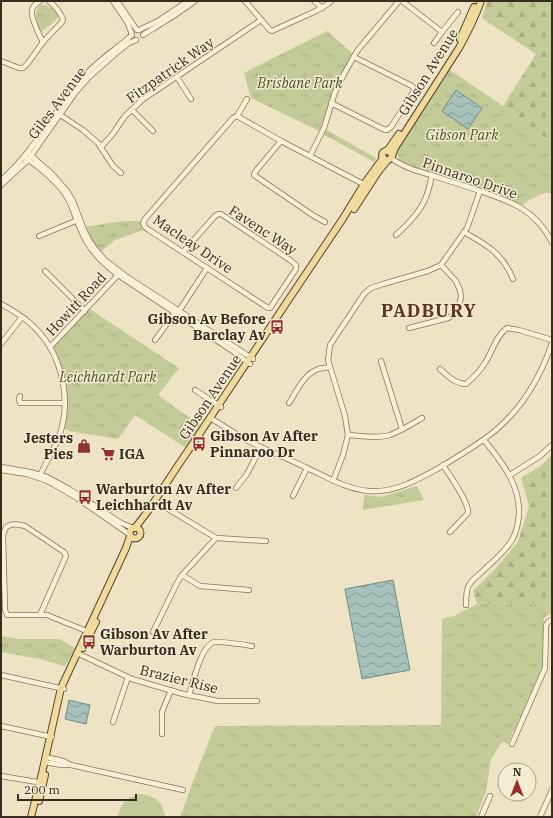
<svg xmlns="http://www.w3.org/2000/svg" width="553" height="818" font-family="'IBM Plex Serif',serif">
	<defs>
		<pattern id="grass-tufts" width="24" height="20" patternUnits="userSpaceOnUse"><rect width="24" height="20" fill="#c3cc98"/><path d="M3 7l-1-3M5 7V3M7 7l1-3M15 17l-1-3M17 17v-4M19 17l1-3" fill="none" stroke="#a8af83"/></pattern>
		<pattern id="forest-firs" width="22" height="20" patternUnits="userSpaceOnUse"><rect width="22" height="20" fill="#c3cc98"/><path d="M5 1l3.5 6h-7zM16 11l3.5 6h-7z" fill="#a8af83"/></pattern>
		<pattern id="water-waves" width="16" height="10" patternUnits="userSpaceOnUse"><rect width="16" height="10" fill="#a6c1ba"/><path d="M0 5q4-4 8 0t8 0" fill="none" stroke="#889d97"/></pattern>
	</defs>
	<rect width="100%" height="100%" fill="#eee3c4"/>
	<g fill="url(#grass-tufts)">
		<path d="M40 5H45L62 12 55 21 41 32 37 23 36 12Z"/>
		<path d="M327 31 352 53 334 91 327 118 319 131 251 98 244 73 281 54Z"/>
		<path d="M447 68 503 106 542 135 552 146V193H544L526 202 524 205C482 191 439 178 399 160L397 152Z"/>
		<path d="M325 129 376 158 374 162 323 134Z"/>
		<path d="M123 221H141L147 229 115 240 99 253 85 227Z"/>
		<path d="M90 309 179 368 158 395 201 426 186 448 135 415 118 439 69 431 62 426 65 414 61 373 50 347Z"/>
		<path d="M417 486 424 500 363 510 364 495 381 497Z"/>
		<path d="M552 603V614H549L544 618 542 668 514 731H513L508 744 502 742 491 759 486 792 476 817H180L192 784 215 726 441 725 442 619 454 616 477 604Z"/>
		<path d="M1 636 19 639H59L75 648 73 654 65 666 40 659 1 652Z"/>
	</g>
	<g fill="url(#forest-firs)">
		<path d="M487 1H552V146L542 135 503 106 536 54 482 18Z"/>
		<path d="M552 454V603L477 604 473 591 495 569 518 542 529 506 521 478 542 465Z"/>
	</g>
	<path fill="#c3cc98" d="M141 794C157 797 162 801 165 817H118C120 803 127 797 141 794Z"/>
	<g fill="url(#water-waves)" stroke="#6d8f88">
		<path d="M456 90 482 108 468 129 442 111Z"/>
		<path d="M393 580 410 670 362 679 345 589Z"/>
		<path d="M69 700 90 705 86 724 65 719Z"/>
	</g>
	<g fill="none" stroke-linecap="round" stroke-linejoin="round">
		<defs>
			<g id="minor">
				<path d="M40 1C37 3 32 6 32 11 31 18 39 35 43 42"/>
				<path d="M113 1 127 22 132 34"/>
				<path d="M117 1 137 30"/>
				<path d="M245 1 270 30 272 31 316 11 328 4 331 1"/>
				<path d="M314 1 322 8"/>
				<path d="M402 1 442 32"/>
				<path d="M139 30 158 21 188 1"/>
				<path d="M143 35C149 31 156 27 162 23 174 16 184 9 195 1"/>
				<path d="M434 43 442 32 458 12"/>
				<path d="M1 61 19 68H23L28 63 43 42 62 22 63 19C60 12 55 6 49 1"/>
				<path d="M177 77 191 99"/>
				<path d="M331 103 383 129 387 130 391 127 414 91V89L412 86 354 57"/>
				<path d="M132 110 153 131"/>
				<path d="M59 114 83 130 98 143 113 166 121 173"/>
				<path d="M237 116 247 99"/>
				<path d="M281 141 255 172 254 175 314 216 325 222"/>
				<path d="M101 147 112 135 125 116 142 100 261 20"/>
				<path d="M28 153 51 173 67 191 73 201 84 230 89 240 96 250 105 260 127 277 253 359"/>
				<path d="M310 156 324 128 335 92 344 74 357 51 399 1"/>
				<path d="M25 157C29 161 33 163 37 166 48 175 60 185 67 197 73 207 75 218 80 228 88 249 100 261 118 275L234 352 250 364"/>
				<path d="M391 158C403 167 417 171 431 175 446 180 462 185 477 190 510 201 535 209 552 242"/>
				<path d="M1 180C34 152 53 112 81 80 92 66 106 56 120 45 125 42 128 38 132 35"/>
				<path d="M1 185 28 160 75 93 89 77 115 54 129 43 136 40"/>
				<path d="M464 232C487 245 503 254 513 279"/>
				<path d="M396 235C406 226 421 211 426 197 429 190 430 183 432 175"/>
				<path d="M39 236 78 220"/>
				<path d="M183 252 215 216 218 214H221L290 260 296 265V269L270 308H268C228 282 189 256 149 230L145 227 143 223 145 219 233 118 237 116 281 141 365 185"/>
				<path d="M45 271 85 311"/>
				<path d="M1 304C12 310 22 316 31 324 61 351 72 396 60 434 55 449 45 463 39 478"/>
				<path d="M409 328 448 318 454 315 458 309 461 297 460 290 456 281 441 265"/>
				<path d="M155 340 175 313 179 311 207 268"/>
				<path d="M1 344 22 317"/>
				<path d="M50 347 119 274"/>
				<path d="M381 361 402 429"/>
				<path d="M440 369C448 376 455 384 466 384 473 378 480 371 485 363 492 352 496 336 507 328L519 330 552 340"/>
				<path d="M195 390 221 407"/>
				<path d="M20 396 19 399 20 403H64"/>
				<path d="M289 403C297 391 303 375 318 369 321 368 326 368 330 367"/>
				<path d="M210 418C221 424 231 431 241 437 262 449 285 457 307 468 327 477 346 489 369 491 395 493 417 480 439 468 454 459 469 450 483 440 516 417 539 382 552 343"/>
				<path d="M348 435C362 436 377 439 390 435 401 431 412 424 422 418"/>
				<path d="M443 465C450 476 469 502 468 513L450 532"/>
				<path d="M1 467 30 472 47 477 69 489 121 523 133 528"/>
				<path d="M1 470 27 474 45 480 53 484 77 498 129 534"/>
				<path d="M510 475 540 456 552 445"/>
				<path d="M333 481 343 455 348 435 345 416 328 360 329 353 330 345 364 294 371 288 383 284 428 271 441 265 467 228 471 217 480 191"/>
				<path d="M236 488 247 474 261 447"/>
				<path d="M293 496 307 468"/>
				<path d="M155 501 216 538 266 541"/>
				<path d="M182 575 200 586 249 590"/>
				<path d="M466 605C466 580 471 583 487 567 496 559 506 550 512 540 515 535 517 528 518 522 524 490 503 463 484 440"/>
				<path d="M40 615 66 556 64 552 25 526C17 524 13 523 6 527L3 535 5 610 7 615H47L89 632"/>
				<path d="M153 632 177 583 182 575 216 538"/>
				<path d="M77 653 132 679 183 694 218 701H257"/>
				<path d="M1 675 64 689"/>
				<path d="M189 695C193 682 201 646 214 642 219 641 245 645 252 646"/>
				<path d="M113 722 128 677"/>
				<path d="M1 726 52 737"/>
				<path d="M162 734V712L171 690"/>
				<path d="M512 744 545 668 546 625 549 621 552 620"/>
				<path d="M45 757 63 761 71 765 183 790"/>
				<path d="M44 762 62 765H69"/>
				<path d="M1 776 43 783"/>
				<path d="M481 817 490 796"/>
				<path d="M540 817 552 790"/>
			</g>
			<g id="major">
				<path d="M460 39 474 7"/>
				<path d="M387 151 399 134"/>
				<path d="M392 155 389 151C385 150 382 152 382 156L385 160C393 161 392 154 395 148L459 48C468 32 475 18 481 1"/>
				<path d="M354 209 378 172 387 161"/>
				<circle cx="135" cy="533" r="5.5"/>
				<path d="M135 528 148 511 179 464 194 442 287 302 342 220 364 184 383 158"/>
				<path d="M83 648 96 622"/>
				<path d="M39 801 45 775"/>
				<path d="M31 817 42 773 61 688 126 548 130 536"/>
			</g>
		</defs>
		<use href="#minor" stroke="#88755b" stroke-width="6"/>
		<use href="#major" stroke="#56432f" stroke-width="8"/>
		<use href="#minor" stroke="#f8f0d7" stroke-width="4.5"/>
		<use href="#major" stroke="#f0da9c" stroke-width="6"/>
	</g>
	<defs>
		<symbol id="bus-bare" viewBox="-9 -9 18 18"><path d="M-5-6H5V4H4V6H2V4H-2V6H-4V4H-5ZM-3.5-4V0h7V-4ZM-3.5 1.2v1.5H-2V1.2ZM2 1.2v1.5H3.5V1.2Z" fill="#96302b" stroke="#f5edd3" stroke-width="2.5" paint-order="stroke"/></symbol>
		<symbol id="shop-bare" viewBox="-9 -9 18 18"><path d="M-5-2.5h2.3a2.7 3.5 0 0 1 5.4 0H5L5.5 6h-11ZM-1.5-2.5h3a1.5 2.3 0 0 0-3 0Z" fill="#96302b" stroke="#f5edd3" stroke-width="2.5" paint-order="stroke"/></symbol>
		<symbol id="supermarket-bare" viewBox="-9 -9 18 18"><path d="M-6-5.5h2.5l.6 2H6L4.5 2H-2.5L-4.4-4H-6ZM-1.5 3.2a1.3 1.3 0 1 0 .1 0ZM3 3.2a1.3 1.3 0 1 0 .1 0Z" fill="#96302b" stroke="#f5edd3" stroke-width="2.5" paint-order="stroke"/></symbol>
	</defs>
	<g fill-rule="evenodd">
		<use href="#bus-bare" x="267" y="317" width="20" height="20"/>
		<use href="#bus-bare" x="189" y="434" width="20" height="20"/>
		<use href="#shop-bare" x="74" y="436" width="20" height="20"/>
		<use href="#supermarket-bare" x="98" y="444" width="20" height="20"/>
		<use href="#bus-bare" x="75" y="487" width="20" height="20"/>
		<use href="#bus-bare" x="79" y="632" width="20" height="20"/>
	</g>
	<g text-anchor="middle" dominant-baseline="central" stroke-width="3" stroke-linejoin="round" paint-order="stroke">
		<g font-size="14" fill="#382c1e" stroke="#f5edd3">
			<text transform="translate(170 70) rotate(-35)">Fitzpatrick Way</text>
			<text transform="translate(428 72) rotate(-58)">Gibson Avenue</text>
			<text transform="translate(57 103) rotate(-53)">Giles Avenue</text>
			<text transform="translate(470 178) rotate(19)">Pinnaroo Drive</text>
			<text transform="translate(263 230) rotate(33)">Favenc Way</text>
			<text transform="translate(193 244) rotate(34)">Macleay Drive</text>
			<text transform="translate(76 304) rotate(-47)">Howitt Road</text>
			<text transform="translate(210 397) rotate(-56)">Gibson Avenue</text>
			<text transform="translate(179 679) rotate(14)">Brazier Rise</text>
		</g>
		<g font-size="14" font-style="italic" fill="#465425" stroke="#f5edd3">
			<text x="300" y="83">Brisbane Park</text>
			<text x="462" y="135">Gibson Park</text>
			<text x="108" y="377">Leichhardt Park</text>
		</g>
		<g font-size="14" font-weight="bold" fill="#382c1e" stroke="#f5edd3" text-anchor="start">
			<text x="266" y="319" text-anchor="end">Gibson Av Before<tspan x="266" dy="16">Barclay Av</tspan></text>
			<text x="210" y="436">Gibson Av After<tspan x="210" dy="16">Pinnaroo Dr</tspan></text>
			<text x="73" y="438" text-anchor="end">Jesters<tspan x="73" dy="16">Pies</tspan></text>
			<text x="119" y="454">IGA</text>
			<text x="96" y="489">Warburton Av After<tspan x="96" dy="16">Leichhardt Av</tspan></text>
			<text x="100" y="634">Gibson Av After<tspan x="100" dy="16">Warburton Av</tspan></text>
		</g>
		<g font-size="18" font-weight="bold" letter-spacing="1" fill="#64311e" stroke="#f5edd3">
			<text x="429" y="310">PADBURY</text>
		</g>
	</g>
	<rect width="553" height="818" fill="none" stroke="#382c1e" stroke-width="4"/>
	<g transform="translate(517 782)"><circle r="19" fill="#f5edd3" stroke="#a9a08b"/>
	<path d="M0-3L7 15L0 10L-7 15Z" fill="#96302b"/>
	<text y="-6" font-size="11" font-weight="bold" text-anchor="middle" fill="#382c1e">N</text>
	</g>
	<path d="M18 794v6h118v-6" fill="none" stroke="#382c1e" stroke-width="2"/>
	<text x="24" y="794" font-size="12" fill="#382c1e" stroke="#f5edd3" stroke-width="3" paint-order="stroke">200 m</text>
</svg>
